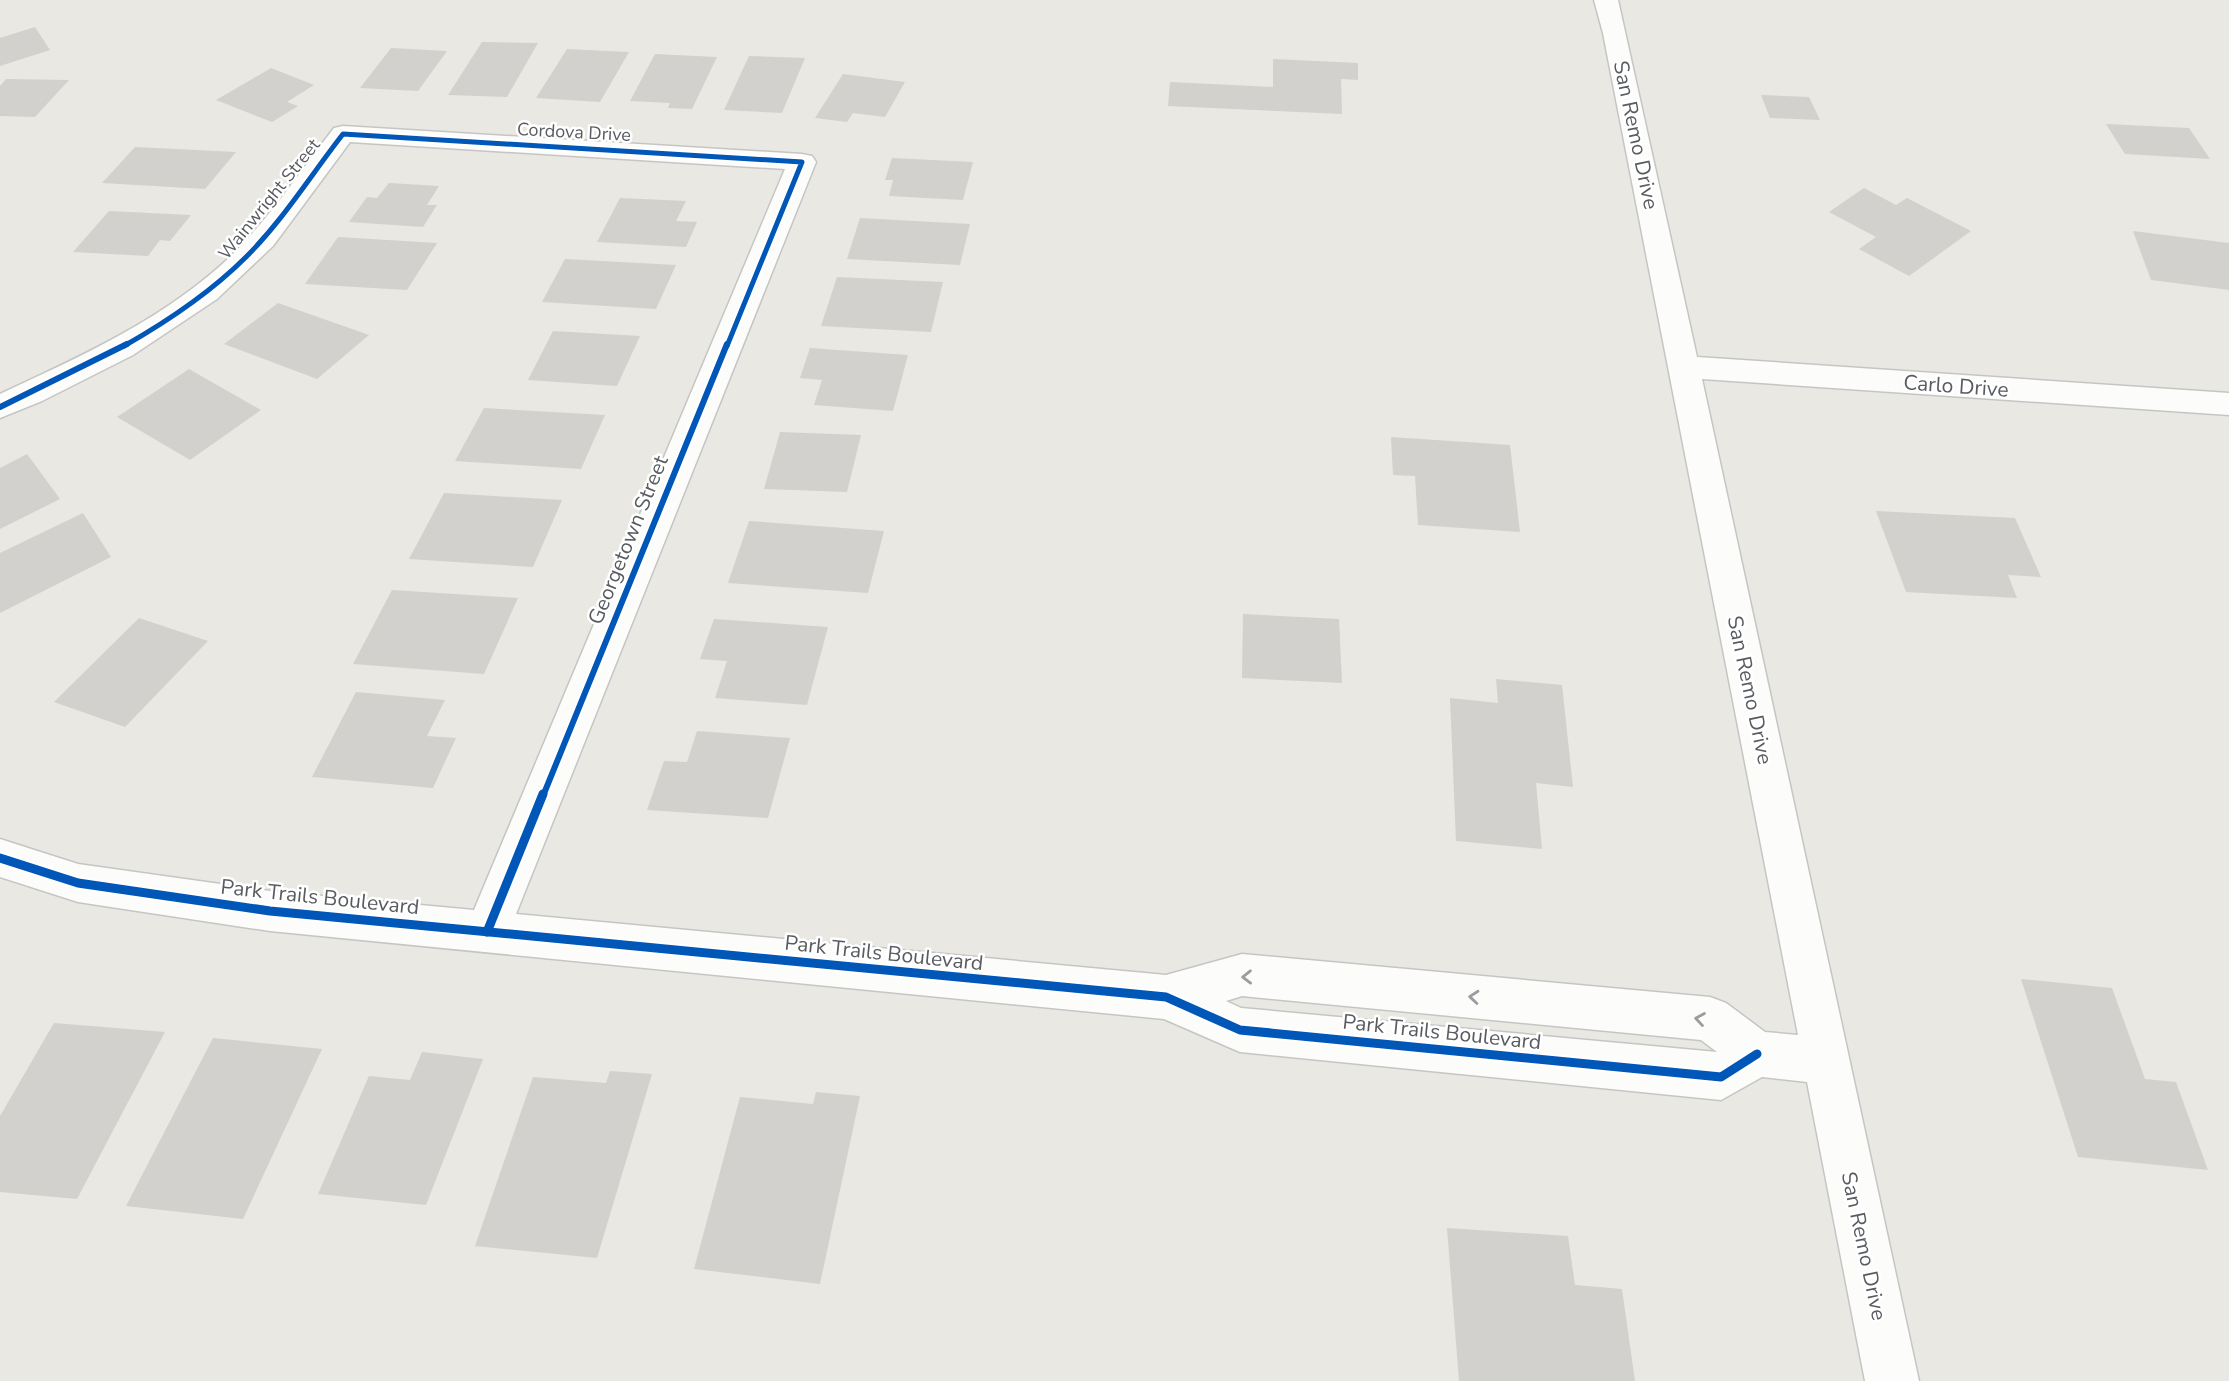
<svg xmlns="http://www.w3.org/2000/svg" width="2229" height="1381" font-family="'Nunito Sans',sans-serif">
	<rect width="100%" height="100%" fill="#e9e8e2"/>
	<g fill="#d2d1cd">
		<path d="M35 27 50 50 0 66V38Z"/>
		<path d="M482 42 538 43 507 97 448 95Z"/>
		<path d="M391 48 447 51 418 91 360 88Z"/>
		<path d="M567 49 629 52 600 102 536 98Z"/>
		<path d="M655 54 717 57 692 109 668 108 670 103 630 101Z"/>
		<path d="M749 56 805 58 782 113 724 110Z"/>
		<path d="M1273 59 1358 63V80L1341 79 1342 114 1168 106 1170 82 1273 87Z"/>
		<path d="M271 68 314 85 287 102 298 106 272 122 216 100Z"/>
		<path d="M843 74 905 82 885 117 853 113 847 122 815 118Z"/>
		<path d="M6 79 69 80 35 117 0 116V86Z"/>
		<path d="M1761 95 1809 97 1820 120 1770 118Z"/>
		<path d="M2106 124 2189 128 2210 159 2125 154Z"/>
		<path d="M135 147 236 152 205 189 102 183Z"/>
		<path d="M892 158 973 162 963 200 889 196 893 180H885Z"/>
		<path d="M389 183 439 186 427 205H437L423 227 349 222 367 197 377 198Z"/>
		<path d="M1864 188 1896 205 1907 198 1971 231 1909 276 1859 249 1876 237 1829 212Z"/>
		<path d="M620 198 686 201 676 221 697 222 686 247 597 242Z"/>
		<path d="M109 211 191 215 170 241 160 240 148 256 73 252Z"/>
		<path d="M860 218 970 224 960 265 847 259Z"/>
		<path d="M2133 231 2229 243V290L2151 280Z"/>
		<path d="M338 237 437 243 407 290 305 284Z"/>
		<path d="M565 259 676 265 656 309 542 302Z"/>
		<path d="M837 277 943 282 931 332 821 326Z"/>
		<path d="M278 303 369 335 317 379 224 344Z"/>
		<path d="M553 331 640 336 617 386 528 380Z"/>
		<path d="M810 348 908 355 893 411 814 405 822 380 800 378Z"/>
		<path d="M189 369 261 410 190 460 117 417Z"/>
		<path d="M484 408 605 415 581 469 455 461Z"/>
		<path d="M780 432 861 435 847 492 764 489Z"/>
		<path d="M1391 437 1510 445 1520 532 1418 525 1415 476 1393 475Z"/>
		<path d="M27 454 60 499 0 529V468Z"/>
		<path d="M444 493 562 500 533 567 409 559Z"/>
		<path d="M1876 511 2015 518 2041 577 2008 575 2017 598 1906 592Z"/>
		<path d="M83 513 111 557 0 613V553Z"/>
		<path d="M749 521 884 531 868 593 728 583Z"/>
		<path d="M392 590 518 598 484 674 353 664Z"/>
		<path d="M1243 614 1339 619 1342 683 1242 678Z"/>
		<path d="M139 618 208 641 125 727 54 702Z"/>
		<path d="M714 619 828 627 807 705 715 698 727 661 700 659Z"/>
		<path d="M1496 679 1562 685 1573 787 1536 783 1542 849 1456 841 1450 698 1498 703Z"/>
		<path d="M356 692 445 700 427 736 456 738 433 788 312 777Z"/>
		<path d="M697 731 790 738 768 818 647 810 664 761 687 762Z"/>
		<path d="M2021 979 2112 988 2145 1079 2176 1082 2208 1170 2078 1157Z"/>
		<path d="M54 1023 165 1032 77 1199 0 1192V1116Z"/>
		<path d="M213 1038 322 1049 243 1219 126 1206Z"/>
		<path d="M422 1052 483 1059 426 1205 318 1194 369 1076 410 1080Z"/>
		<path d="M610 1071 652 1074 597 1258 475 1246 533 1077 606 1083Z"/>
		<path d="M816 1092 860 1096 820 1284 694 1269 740 1097 813 1104Z"/>
		<path d="M1447 1228 1568 1236 1575 1285 1622 1289 1635 1381H1459Z"/>
	</g>
	<g fill="none" stroke-linecap="round" stroke-linejoin="round">
		<defs>
			<path id="minor" d="M1594 0H1618L1697 357 2229 393V415L1702 379 1919 1381H1865L1807 1082 1762 1077 1721 1100 1240 1052 1164 1019 270 931 78 902 0 877V839L78 864 270 891 474 910 785 169 350 142 273 246 217 299 133 355 42 401 0 418V394C84 355 171 316 237 250 273 213 302 169 334 128L343 126 802 154 812 156 816 162 516 914 1166 975 1242 954 1710 997 1726 1003 1765 1032 1798 1035 1603 33ZM1242 996 1701 1040 1717 1052 1241 1008 1226 1001Z"/>
		</defs>
		<use href="#minor" stroke="#c5c6c4" stroke-width="3"/>
		<use href="#minor" fill="#fcfcfb" fill-rule="evenodd"/>
		<defs>
			<path id="cycleway-far2" d="M124 346C168 321 210 293 246 257 283 220 311 175 343 134L802 162 727 346"/>
			<g id="cycleway-far1">
				<path d="M0 407 127 344"/>
				<path d="M543 796 727 344"/>
			</g>
			<g id="cycleway">
				<path d="M0 858 78 883 270 911 1166 997 1240 1030 1721 1077 1757 1054"/>
				<path d="M487 932 543 794"/>
			</g>
		</defs>
		<use href="#cycleway-far2" stroke="#fff" stroke-width="9"/>
		<use href="#cycleway-far1" stroke="#fff" stroke-width="10"/>
		<use href="#cycleway" stroke="#fff" stroke-width="13"/>
		<use href="#cycleway-far2" stroke="#0057b8" stroke-width="5"/>
		<use href="#cycleway-far1" stroke="#0057b8" stroke-width="6"/>
		<use href="#cycleway" stroke="#0057b8" stroke-width="9"/>
	</g>
	<defs><path id="oneway-chevron" d="M-2-3.5L2.5 0L-2 3.5" fill="none" stroke-width="1.6" stroke-linecap="round" stroke-linejoin="round" transform="scale(1.75)"/></defs>
	<g stroke="#9a9c9f">
		<use href="#oneway-chevron" transform="translate(1247 977) rotate(179)"/>
		<use href="#oneway-chevron" transform="translate(1474 997) rotate(-175)"/>
		<use href="#oneway-chevron" transform="translate(1700 1019) rotate(-171)"/>
	</g>
	<g text-anchor="middle" dominant-baseline="central" stroke-width="5" stroke-linejoin="round" paint-order="stroke">
		<g font-size="18" fill="#585c61" stroke="#fff">
			<text transform="translate(574 132) rotate(3)">Cordova Drive</text>
			<text transform="translate(269 199) rotate(-51)">Wainwright Street</text>
		</g>
		<g font-size="21" fill="#585c61" stroke="#fff">
			<text transform="translate(1636 135) rotate(78)">San Remo Drive</text>
			<text transform="translate(1956 386) rotate(4)">Carlo Drive</text>
			<text transform="translate(628 540) rotate(-68)">Georgetown Street</text>
			<text transform="translate(1750 690) rotate(78)">San Remo Drive</text>
			<text transform="translate(320 897) rotate(6)">Park Trails Boulevard</text>
			<text transform="translate(884 953) rotate(6)">Park Trails Boulevard</text>
			<text transform="translate(1442 1032) rotate(6)">Park Trails Boulevard</text>
			<text transform="translate(1864 1246) rotate(78)">San Remo Drive</text>
		</g>
	</g>
</svg>
